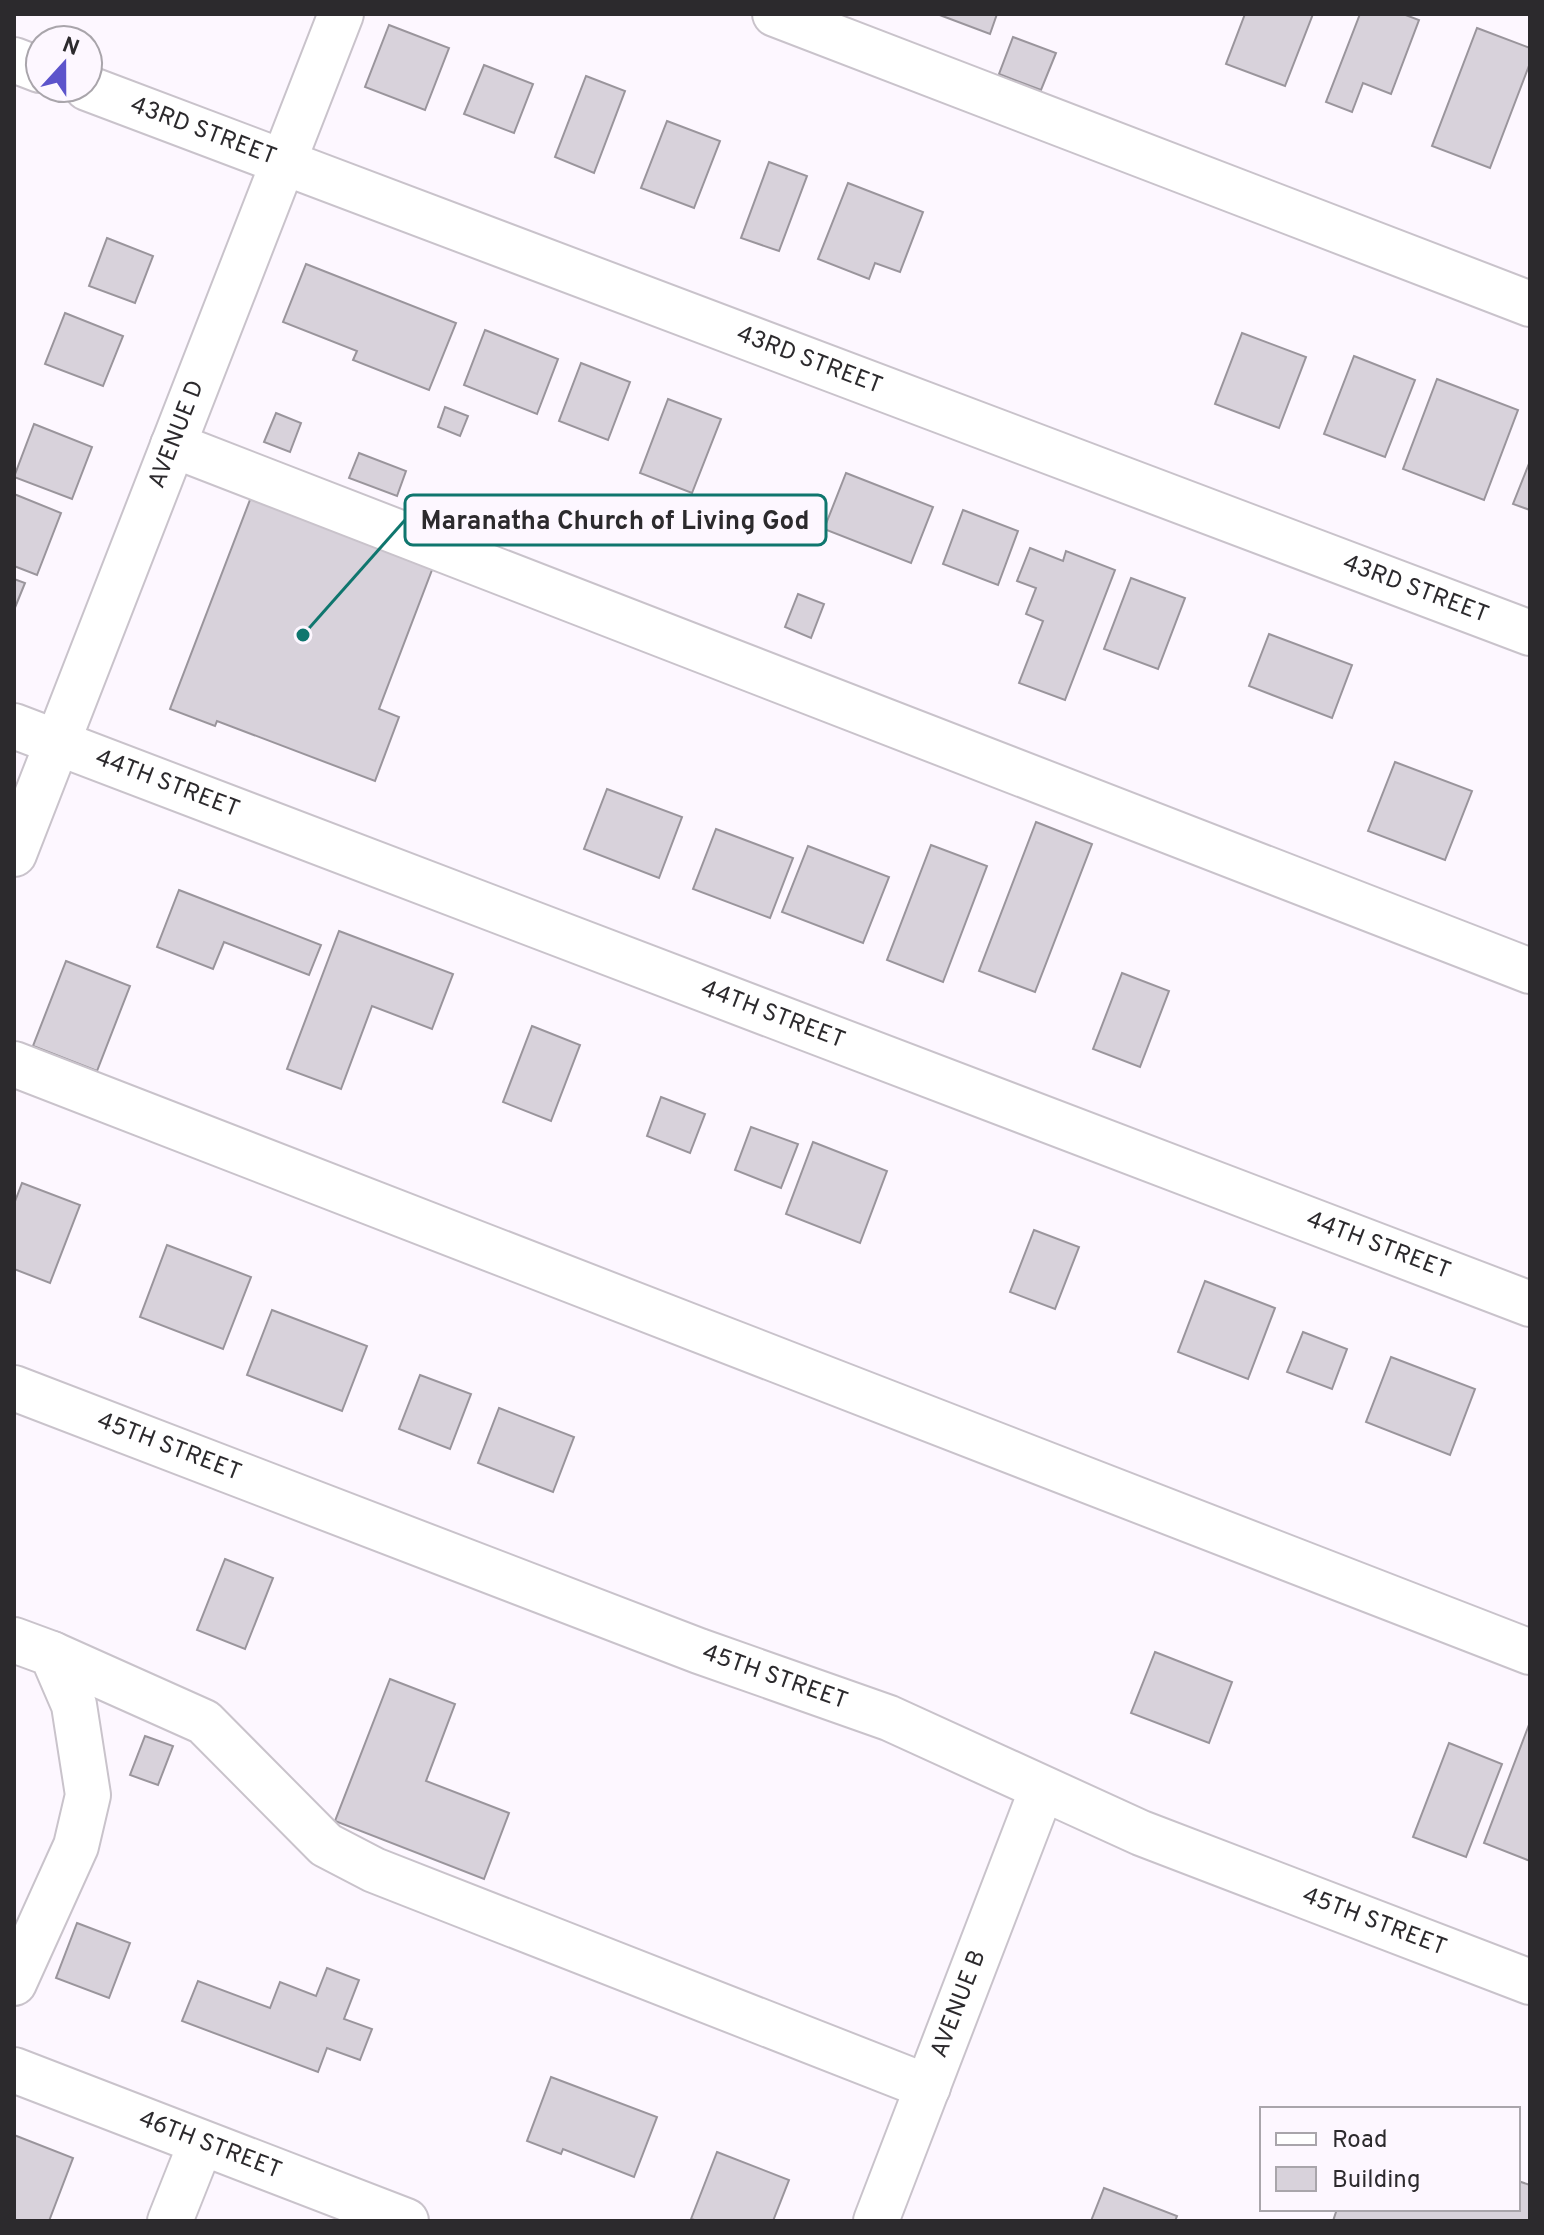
<svg xmlns="http://www.w3.org/2000/svg" width="1544" height="2235" font-family="Overpass,sans-serif">
	<rect width="100%" height="100%" fill="#fdf7ff"/>
	<g fill="#d8d2db" stroke="#9a959c" stroke-width="2">
		<path d="M937 14H997L990 34Z"/>
		<path d="M1245 14H1313L1285 86 1226 64Z"/>
		<path d="M1360 14H1403L1419 20 1391 94 1363 83 1352 112 1326 102Z"/>
		<path d="M389 25 449 48 425 110 365 87Z"/>
		<path d="M1477 28 1530 48V63L1490 168 1432 146Z"/>
		<path d="M1013 37 1056 53 1041 90 999 74Z"/>
		<path d="M484 65 533 84 514 133 464 114Z"/>
		<path d="M586 76 625 91 594 173 555 157Z"/>
		<path d="M667 121 720 141 694 208 641 188Z"/>
		<path d="M769 162 807 176 779 251 741 238Z"/>
		<path d="M848 183 923 212 900 272 875 263 869 279 818 259Z"/>
		<path d="M107 238 153 256 135 303 89 286Z"/>
		<path d="M306 264 456 323 429 390 353 360 357 351 283 322Z"/>
		<path d="M65 313 123 336 103 386 45 364Z"/>
		<path d="M485 330 558 359 537 414 464 385Z"/>
		<path d="M1242 333 1306 357 1279 428 1215 404Z"/>
		<path d="M1354 356 1415 380 1385 457 1324 434Z"/>
		<path d="M581 363 630 382 608 440 559 421Z"/>
		<path d="M1437 379 1518 410 1484 500 1403 469Z"/>
		<path d="M668 399 721 419 692 493 640 473Z"/>
		<path d="M445 407 468 416 460 436 438 427Z"/>
		<path d="M276 413 301 423 290 452 264 442Z"/>
		<path d="M34 424 92 447 72 499 14 477Z"/>
		<path d="M359 453 406 471 397 496 349 478Z"/>
		<path d="M1530 461V510L1513 504Z"/>
		<path d="M846 473 933 507 911 563 824 529Z"/>
		<path d="M253 492 435 562 379 709 399 717 375 781 217 721 215 726 170 709Z"/>
		<path d="M14 494 61 513 37 575 14 566Z"/>
		<path d="M963 510 1018 531 998 585 943 564Z"/>
		<path d="M1030 548 1063 561 1066 551 1115 570 1065 700 1019 683 1043 621 1026 614 1036 588 1017 581Z"/>
		<path d="M1131 578 1185 598 1158 669 1104 649Z"/>
		<path d="M14 579 25 583 14 610Z"/>
		<path d="M798 594 824 604 811 638 785 627Z"/>
		<path d="M1269 634 1352 665 1332 718 1249 686Z"/>
		<path d="M1395 762 1472 791 1445 860 1368 831Z"/>
		<path d="M607 789 682 817 659 878 584 849Z"/>
		<path d="M1036 822 1092 844 1035 992 979 971Z"/>
		<path d="M716 829 793 858 770 918 693 889Z"/>
		<path d="M931 845 987 866 943 982 887 960Z"/>
		<path d="M808 846 889 877 863 943 782 912Z"/>
		<path d="M179 890 321 945 309 975 224 942 213 969 157 947Z"/>
		<path d="M339 931 453 974 432 1029 372 1006 341 1089 287 1069Z"/>
		<path d="M66 961 130 986 97 1071 33 1046Z"/>
		<path d="M1122 973 1169 991 1140 1067 1093 1049Z"/>
		<path d="M532 1026 580 1045 551 1121 503 1102Z"/>
		<path d="M661 1097 705 1114 690 1153 647 1136Z"/>
		<path d="M751 1127 798 1144 781 1188 735 1170Z"/>
		<path d="M813 1142 887 1171 860 1243 786 1214Z"/>
		<path d="M22 1183 80 1205 50 1283 14 1269V1204Z"/>
		<path d="M1034 1230 1079 1247 1055 1309 1010 1292Z"/>
		<path d="M167 1245 251 1277 223 1349 140 1317Z"/>
		<path d="M1205 1281 1275 1308 1248 1379 1178 1352Z"/>
		<path d="M272 1310 367 1346 342 1411 247 1375Z"/>
		<path d="M1303 1332 1347 1349 1332 1389 1287 1372Z"/>
		<path d="M1391 1357 1475 1389 1450 1455 1366 1422Z"/>
		<path d="M420 1375 471 1394 450 1449 399 1429Z"/>
		<path d="M499 1408 574 1437 553 1492 478 1463Z"/>
		<path d="M225 1559 273 1578 245 1649 197 1630Z"/>
		<path d="M1155 1652 1232 1682 1209 1743 1131 1713Z"/>
		<path d="M390 1679 455 1704 426 1781 509 1813 484 1879 335 1821Z"/>
		<path d="M1530 1722V1861L1484 1843Z"/>
		<path d="M145 1736 173 1746 158 1785 130 1775Z"/>
		<path d="M1449 1743 1502 1764 1466 1857 1413 1837Z"/>
		<path d="M77 1923 130 1943 109 1998 56 1978Z"/>
		<path d="M327 1968 359 1980 344 2019 372 2029 360 2060 327 2048 318 2072 182 2021 198 1981 270 2008 280 1982 316 1996Z"/>
		<path d="M551 2077 657 2117 634 2177 563 2149 561 2154 527 2141Z"/>
		<path d="M14 2135 73 2158 49 2221H14Z"/>
		<path d="M717 2152 789 2180 773 2221H698L691 2219Z"/>
		<path d="M1518 2181 1530 2185V2221H1333L1337 2209H1518Z"/>
		<path d="M1104 2188 1177 2216 1175 2221H1091Z"/>
	</g>
	<g fill="none" stroke-linecap="round" stroke-linejoin="round">
		<defs>
			<g id="minor">
				<path d="M775 14 1530 304"/>
				<path d="M14 60 40 70"/>
				<path id="s1" d="M87 88 1530 633"/>
				<path d="M173 445 1530 971"/>
				<path id="s2" d="M14 726 1530 1304"/>
				<path id="s3" d="M14 854 341 14"/>
				<path d="M14 1064 1530 1652"/>
				<path id="s4" d="M14 1388 699 1651 889 1718 1141 1833 1530 1982"/>
				<path d="M14 1640 52 1654 74 1705 88 1795 76 1846 14 1983"/>
				<path d="M52 1654 204 1722 326 1845 374 1870 928 2087"/>
				<path id="s5" d="M14 2070 406 2221"/>
				<path d="M170 2221 201 2143"/>
				<path id="s6" d="M876 2221 1042 1789"/>
			</g>
		</defs>
		<use href="#minor" stroke="#c9c3cb" stroke-width="48"/>
		<use href="#minor" stroke="#fff" stroke-width="44"/>
	</g>
	<g text-anchor="middle" dominant-baseline="central" stroke-width="8" stroke-linejoin="round" paint-order="stroke">
		<g font-size="24" fill="#2c2a2d" stroke="#fdf7ff">
			<text stroke="none"><textPath href="#s1" startOffset="124">43RD STREET</textPath></text>
			<text stroke="none"><textPath href="#s1" startOffset="772">43RD STREET</textPath></text>
			<text stroke="none"><textPath href="#s3" startOffset="450">AVENUE D</textPath></text>
			<text stroke="none"><textPath href="#s1" startOffset="1420">43RD STREET</textPath></text>
			<text stroke="none"><textPath href="#s2" startOffset="164">44TH STREET</textPath></text>
			<text stroke="none"><textPath href="#s2" startOffset="812">44TH STREET</textPath></text>
			<text stroke="none"><textPath href="#s2" startOffset="1460">44TH STREET</textPath></text>
			<text stroke="none"><textPath href="#s4" startOffset="166">45TH STREET</textPath></text>
			<text stroke="none"><textPath href="#s4" startOffset="814">45TH STREET</textPath></text>
			<text stroke="none"><textPath href="#s4" startOffset="1462">45TH STREET</textPath></text>
			<text stroke="none"><textPath href="#s6" startOffset="232">AVENUE B</textPath></text>
			<text stroke="none"><textPath href="#s5" startOffset="210">46TH STREET</textPath></text>
		</g>
	</g>
	<path fill="none" stroke="#0f766e" stroke-width="3" d="M303 635L405 520"/>
	<circle fill="#0f766e" stroke="#fdf7ff" stroke-width="3" cx="303" cy="635" r="8"/>
	<rect fill="#fdf7ff" stroke="#0f766e" stroke-width="3" x="405" y="495" width="421" height="50" rx="8"/>
	<g font-size="26" text-anchor="middle" font-weight="bold" fill="#2c2a2d">
		<text x="615" y="529">Maranatha Church of Living God</text>
	</g>
	<rect width="1544" height="2235" fill="none" stroke="#2c2a2d" stroke-width="32"/>
	<rect x="1260" y="2107" width="260" height="104" fill="#fdf7ff" stroke="#a9a5ab" stroke-width="2"/>
	<rect x="1276" y="2133" width="40" height="12" fill="#ffffff" stroke="#a9a5ab" stroke-width="2"/>
	<text x="1332" y="2147" font-size="24" fill="#2c2a2d">Road</text>
	<rect x="1276" y="2167" width="40" height="24" fill="#d8d2db" stroke="#a9a5ab" stroke-width="2"/>
	<text x="1332" y="2187" font-size="24" fill="#2c2a2d">Building</text>
	<g transform="translate(64 64) rotate(21)"><circle r="38" fill="#fdf7ff" stroke="#a9a5ab" stroke-width="2"/>
	<path d="M0-6L14 30L0 20L-14 30Z" fill="#5c53cb"/>
	<text y="-12" font-size="22" font-weight="bold" text-anchor="middle" fill="#2c2a2d">N</text>
	</g>
</svg>
